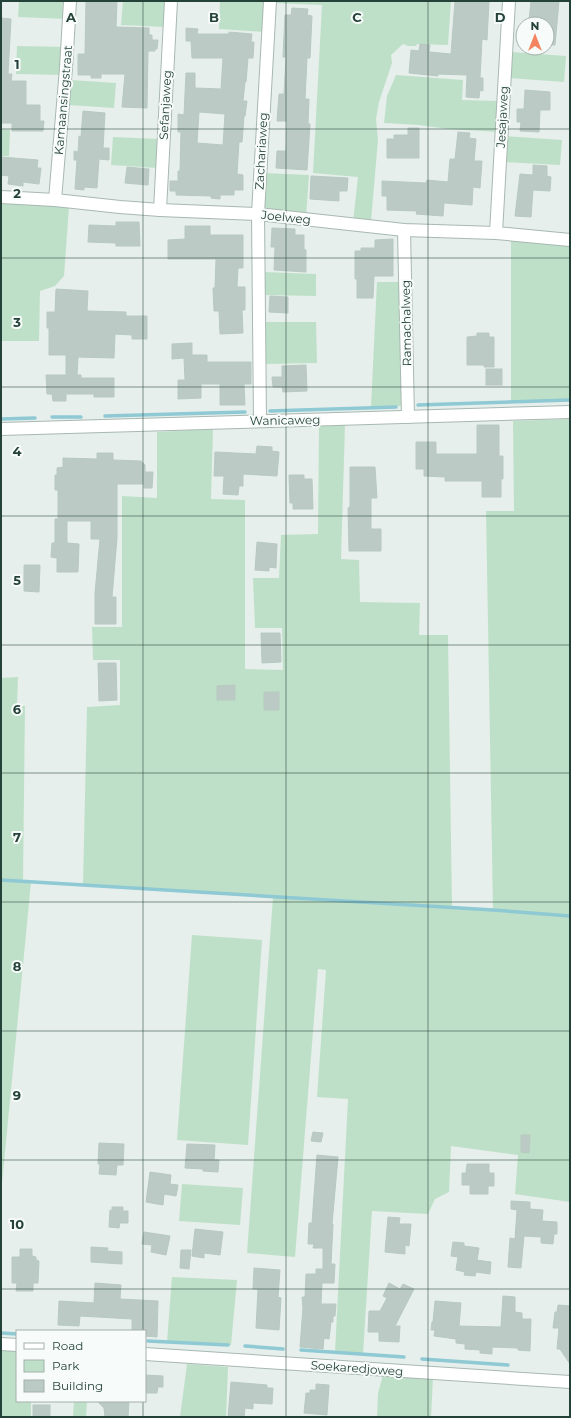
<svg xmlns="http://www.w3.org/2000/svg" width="571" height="1418" font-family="Montserrat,sans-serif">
	<rect width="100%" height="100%" fill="#e6efeb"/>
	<g fill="#bfe0c8">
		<path d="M19 1H68L67 19 18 17Z"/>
		<path d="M123 1H167L165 27 121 25Z"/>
		<path d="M220 1H266L264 32 219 29Z"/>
		<path d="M273 1H451L448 45 417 44 416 46H408L403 44 391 55 392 63 379 102 376 119 378 140 371 221 353 222 358 177 313 173 322 5 273 3Z"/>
		<path d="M17 46 66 47 64 75 16 74Z"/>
		<path d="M511 52 566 56 564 82 509 78Z"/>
		<path d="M396 75 463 80 462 100 500 101 498 132 448 129 419 125 384 123 387 96Z"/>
		<path d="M71 80 116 83 114 108 69 105Z"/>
		<path d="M1 129 10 130 9 156H1Z"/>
		<path d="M505 136 562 140 560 165 504 162Z"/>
		<path d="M113 137 159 139 158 168 111 165Z"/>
		<path d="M263 173 309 175 306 217 265 212 261 201Z"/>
		<path d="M1 201 69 207 64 276 55 286 40 291 39 341H1Z"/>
		<path d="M511 239 570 243V400L511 402Z"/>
		<path d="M263 272 316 274V296L263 295Z"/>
		<path d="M377 282H401L403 406 371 407Z"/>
		<path d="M264 322H316L317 363 265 364Z"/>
		<path d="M570 419V1202L515 1194 518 1155 451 1146 449 1192 435 1199 428 1214 372 1211 363 1354 335 1352 348 1099 317 1097 326 970 318 969 295 1257 247 1253 273 897 83 885 87 707 120 705V660H93L92 627H122V496L157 498V432L213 429 211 499 245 500V669L283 670 282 628H255L253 578H279L281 535 318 534 319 425H345L341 559 359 560 360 602 420 603 419 635H448L452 907 493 910 486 511H514L513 421Z"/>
		<path d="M18 677 17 706H25L23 881 31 882 1 1194V678Z"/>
		<path d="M192 935 262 940 248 1145 177 1140Z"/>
		<path d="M182 1184 243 1188 240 1225 179 1221Z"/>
		<path d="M172 1277 237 1280 231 1345 167 1342Z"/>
		<path d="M1 1350 17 1351V1401H31V1417H1Z"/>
		<path d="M187 1364 228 1367 226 1417H180Z"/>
		<path d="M383 1375 433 1378 431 1417H377L378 1393Z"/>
		<path d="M74 1401H87L86 1417H73Z"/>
	</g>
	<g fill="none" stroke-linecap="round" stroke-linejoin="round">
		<g stroke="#8ec9d4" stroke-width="3.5">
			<path d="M418 405 570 400"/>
			<path d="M270 411 396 407"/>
			<path d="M105 416 245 412"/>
			<path d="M52 417H81"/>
			<path d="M1 419 35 418"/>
			<path d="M1 880 493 910 570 916"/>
			<path d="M1 1333 17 1334"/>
			<path d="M148 1341 228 1345"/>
			<path d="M245 1346 283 1349"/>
			<path d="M301 1350 404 1357"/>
			<path d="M422 1359 508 1365"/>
		</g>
	</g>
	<g fill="#bbcac4" stroke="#b8c9c2" fill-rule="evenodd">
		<path d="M86 1H117L116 27 149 28V35H152V40H158L157 49H155V51H148L147 108 122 107 125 74H101V78H91V75H78V54H85Z"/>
		<path d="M455 1 489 2 487 40 482 39 480 78H483V91L480 90 479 98 466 97 467 75 438 74V76L409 73 411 50 419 51 420 44 430 45 429 52 451 54Z"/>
		<path d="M531 1H559L555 45H547V23L529 21Z"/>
		<path d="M292 8 308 9 307 15 312 16 310 58H307L305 99H309L308 124H310L307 170 276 168 277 151H286L287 121H277L279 94H284L286 57H283L285 15H291Z"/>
		<path d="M1 18 11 19 8 74H12L11 81H26V105H40V121H44L43 131H12V123H1Z"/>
		<path d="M186 28 198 29 197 34H229V32L252 34 251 42H254L253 58H248L246 82H245L243 101H247L245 116H244L242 142H239L237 174 243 175V190H234V195H220V199L211 198V196L176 195V191H170V181H178V171H180L181 132H178V114L184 115 186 73H195V88L221 89 223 58H192L191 41H186ZM199 112 225 114 223 145 197 143Z"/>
		<path d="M525 90 550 92V110H540L539 132 520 131 521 122H517V109H524Z"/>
		<path d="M83 111 105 113 103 148H109V160L99 159 97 188 84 187V190L75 189 77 160H74V151L78 152 79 136 81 137Z"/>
		<path d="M408 128H419V158H387V139H394V135H408Z"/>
		<path d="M458 132 470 133 469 138 476 139 474 161H482L480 188 473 187 472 205 444 203 443 216 416 214 417 211 387 210V196H382V181L426 183 427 180 448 182 450 159H455Z"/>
		<path d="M1 157 38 160 37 168H41L39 184 23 182V186L8 184 9 176 1 175Z"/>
		<path d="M533 165 547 166V176L551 177 550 191 533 190 531 217 515 216 520 174 533 175Z"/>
		<path d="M127 167 149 169 148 185 125 183Z"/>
		<path d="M311 176 348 178 347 191H339V201L310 199Z"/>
		<path d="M116 222H139L140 246H116V243L88 242 89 225 116 226Z"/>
		<path d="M185 226H210V235H243V268H238L237 287H245V310H242L243 333 220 334 219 311H214L213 288H215L216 259H168V240L185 239Z"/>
		<path d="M272 228 295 229V235H304V249L306 250V272L274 270 275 247H271Z"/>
		<path d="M393 239V276H374L373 298H357V279H355V251H361V248H375V240Z"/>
		<path d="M56 289 88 291 87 311 126 312V316H147V339H132V335L115 334 114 358 78 357 77 375H81V378H114V397H94V394H66V401H53L52 394H47L46 375H66V355H49V328H47V312H55Z"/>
		<path d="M270 296 288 297V313L269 312Z"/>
		<path d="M477 333H489V337H494V367H484V365H467V337L477 336Z"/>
		<path d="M192 343V355H207V362H251V384H244L245 405H220V384H201V398L178 399V380H185L184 358 172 359V344Z"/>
		<path d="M306 365 307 391 283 392 282 387H273L272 377H282V366Z"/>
		<rect x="486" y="369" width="16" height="16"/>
		<path d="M477 425H499V456H503V479H501V497H482V481H445V477L424 476V469H416V442H436V454H477Z"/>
		<path d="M257 446 272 447V451L279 452 277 476 243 474V486H239L238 495 223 494 224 476H214L215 452 256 454Z"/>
		<path d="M97 453H113V460L141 461 145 465V472H153L152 488H144V484H117V538L112 597H116V624H95V593L100 539H91V521H67V543L79 544 78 572H57V558L51 557 52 543H55V519H58V490H55V475H57V468L63 467V458L97 459Z"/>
		<path d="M350 467H375L377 498H371V529H381V551H349L348 508 350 507Z"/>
		<path d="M289 475H304V479H312L313 509H293V503H290Z"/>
		<path d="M257 542 277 544 276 568 269 567V571L255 570Z"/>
		<path d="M24 565H40L39 592 24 591Z"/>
		<path d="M261 633H280L281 662 262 663Z"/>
		<path d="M98 663H116L117 700 99 701Z"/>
		<path d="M235 685V700H217V686Z"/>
		<rect x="264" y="692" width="15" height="18"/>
		<path d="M313 1132 323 1133 321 1142 311 1141Z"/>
		<path d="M521 1135H530L529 1153 521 1152Z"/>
		<path d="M99 1143 124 1144 123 1165H117L116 1175 99 1174 100 1164H98Z"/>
		<path d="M187 1144 215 1145 214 1160H219L218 1172 203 1171V1169L185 1168Z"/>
		<path d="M317 1155 338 1157 332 1224H333L331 1264H335L334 1283H322L321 1304H336L335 1316H333V1322H331L329 1339 324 1338 323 1349 300 1347 303 1308 302 1297H305L306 1274H316V1269H323V1248H313L314 1244H308L309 1223H312Z"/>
		<path d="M467 1164H489V1173H494V1186H488V1194H470V1185H462V1173H466Z"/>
		<path d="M150 1172 171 1175 170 1184 178 1185 176 1196 164 1194 163 1205 146 1202Z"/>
		<path d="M511 1201 530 1202V1209L543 1210 542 1221 557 1222V1234H554L553 1244 541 1243V1237L524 1236 521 1268 508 1267 510 1238 515 1239 517 1210 511 1209Z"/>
		<path d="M112 1207H123V1211H128V1223H120L119 1228 109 1227 110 1210 112 1211Z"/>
		<path d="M388 1217 400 1218 399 1224H411L409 1246 405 1245V1254L385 1252Z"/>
		<path d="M195 1229 223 1232 220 1255 204 1253V1258L192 1256Z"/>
		<path d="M144 1232 170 1236 166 1255 151 1252 152 1245 142 1244Z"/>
		<path d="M453 1242 464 1243V1246L479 1248 477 1260 491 1262 490 1274 476 1272 475 1276 464 1275 465 1272 456 1270 458 1257 451 1256Z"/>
		<path d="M91 1247 108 1248 107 1251 122 1252V1264L91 1262Z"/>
		<path d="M20 1249H32V1256L36 1257V1260L39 1261 38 1283H33V1291H16L17 1283H12V1257H20Z"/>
		<path d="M181 1250H191L189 1269 180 1268Z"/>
		<path d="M254 1268 280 1270 278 1297 281 1298 279 1330 256 1328 258 1289H253Z"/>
		<path d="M95 1283 121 1285 120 1299 158 1301 157 1337 145 1336V1331H132V1319L80 1316 79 1326 58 1325 59 1301 94 1303Z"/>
		<path d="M389 1283 400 1289 403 1284 414 1289 395 1326H400L399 1342 379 1341V1332H368L369 1311H380L387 1298 383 1296Z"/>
		<path d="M503 1296 515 1297V1312L522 1313V1319H531L530 1351 518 1350V1348L492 1347V1354L480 1353V1350L465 1349V1344L456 1343V1339L434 1336 435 1330H431L432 1322H433L435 1301 461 1303 459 1326 501 1327Z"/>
		<path d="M558 1305 570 1306V1364L560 1349H557L559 1328H553L555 1312H557Z"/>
		<path d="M145 1375 163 1376V1387H158L157 1393H145Z"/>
		<path d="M231 1382 267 1385V1388H273L272 1404 253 1403V1409L245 1408 244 1417H228Z"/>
		<path d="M316 1384 329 1385 327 1415 304 1413 306 1393H310V1390H316Z"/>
		<path d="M97 1401H129L128 1417H105L104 1408Z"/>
		<rect x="33" y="1405" width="17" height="12"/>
	</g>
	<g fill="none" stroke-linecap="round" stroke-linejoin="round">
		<defs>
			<g id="minor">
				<path d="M1 197 55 200 120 207 160 210 258 214 404 230 496 233 570 240"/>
				<path d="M55 200 66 68 70 1"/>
				<path d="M160 210 171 1"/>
				<path d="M404 230 408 417"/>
				<path d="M496 233 509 1"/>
				<path d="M260 421 258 214 270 1"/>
				<path d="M1 429 570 412"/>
				<path d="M1 1344 17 1345"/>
				<path d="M145 1354 570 1382"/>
			</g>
		</defs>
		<use href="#minor" stroke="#a8b8b2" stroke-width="14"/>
		<use href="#minor" stroke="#fff" stroke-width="12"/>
	</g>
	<path fill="none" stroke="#24423a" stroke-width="1" stroke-opacity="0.55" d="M143 1V1331M286 1V1417M428 1V1417M1 129H570M1 258H570M1 387H570M1 516H570M1 645H570M1 773H570M1 902H570M1 1031H570M1 1160H570M1 1289H570M143 1401V1417"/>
	<g text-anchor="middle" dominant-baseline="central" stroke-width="4" stroke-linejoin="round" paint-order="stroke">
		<g font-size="12" fill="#24423a" stroke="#f7fbf9">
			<text transform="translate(63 100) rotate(-85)">Kamaansingstraat</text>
			<text transform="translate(165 105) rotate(-87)">Sefanjaweg</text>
			<text transform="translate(502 117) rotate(-87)">Jesajaweg</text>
			<text transform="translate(261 151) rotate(-87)">Zachariaweg</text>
			<text transform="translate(286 217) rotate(6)">Joelweg</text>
			<text transform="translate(406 323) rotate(-91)">Ramachalweg</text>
			<text transform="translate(285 420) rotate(-1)">Wanicaweg</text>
			<text transform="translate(357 1368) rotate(4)">Soekaredjoweg</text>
		</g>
	</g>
	<g font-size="13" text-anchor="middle" font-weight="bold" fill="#24423a" stroke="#f7fbf9" stroke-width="4" stroke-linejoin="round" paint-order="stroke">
		<text x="71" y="22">A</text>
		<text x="214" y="22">B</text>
		<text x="357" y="22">C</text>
		<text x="500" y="22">D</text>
		<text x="17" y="69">1</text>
		<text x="17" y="198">2</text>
		<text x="17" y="327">3</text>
		<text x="17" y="456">4</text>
		<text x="17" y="585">5</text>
		<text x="17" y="714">6</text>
		<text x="17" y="842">7</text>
		<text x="17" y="971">8</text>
		<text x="17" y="1100">9</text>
		<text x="17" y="1229">10</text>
	</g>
	<rect width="571" height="1418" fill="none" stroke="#24423a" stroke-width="4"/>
	<rect x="16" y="1330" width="130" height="72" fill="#f7fbf9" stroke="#a3b1ad"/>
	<rect x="24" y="1343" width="20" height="6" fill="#ffffff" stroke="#a3b1ad"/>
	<text x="52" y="1350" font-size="12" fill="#24423a">Road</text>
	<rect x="24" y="1360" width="20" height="12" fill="#bfe0c8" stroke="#a3b1ad"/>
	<text x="52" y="1370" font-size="12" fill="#24423a">Park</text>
	<rect x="24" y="1380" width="20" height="12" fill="#bbcac4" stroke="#a3b1ad"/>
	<text x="52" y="1390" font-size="12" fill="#24423a">Building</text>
	<g transform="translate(535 36)"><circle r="19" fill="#f7fbf9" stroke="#a3b1ad"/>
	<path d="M0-3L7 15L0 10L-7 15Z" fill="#f4845f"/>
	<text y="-6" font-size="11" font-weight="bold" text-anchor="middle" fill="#24423a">N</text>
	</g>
</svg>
